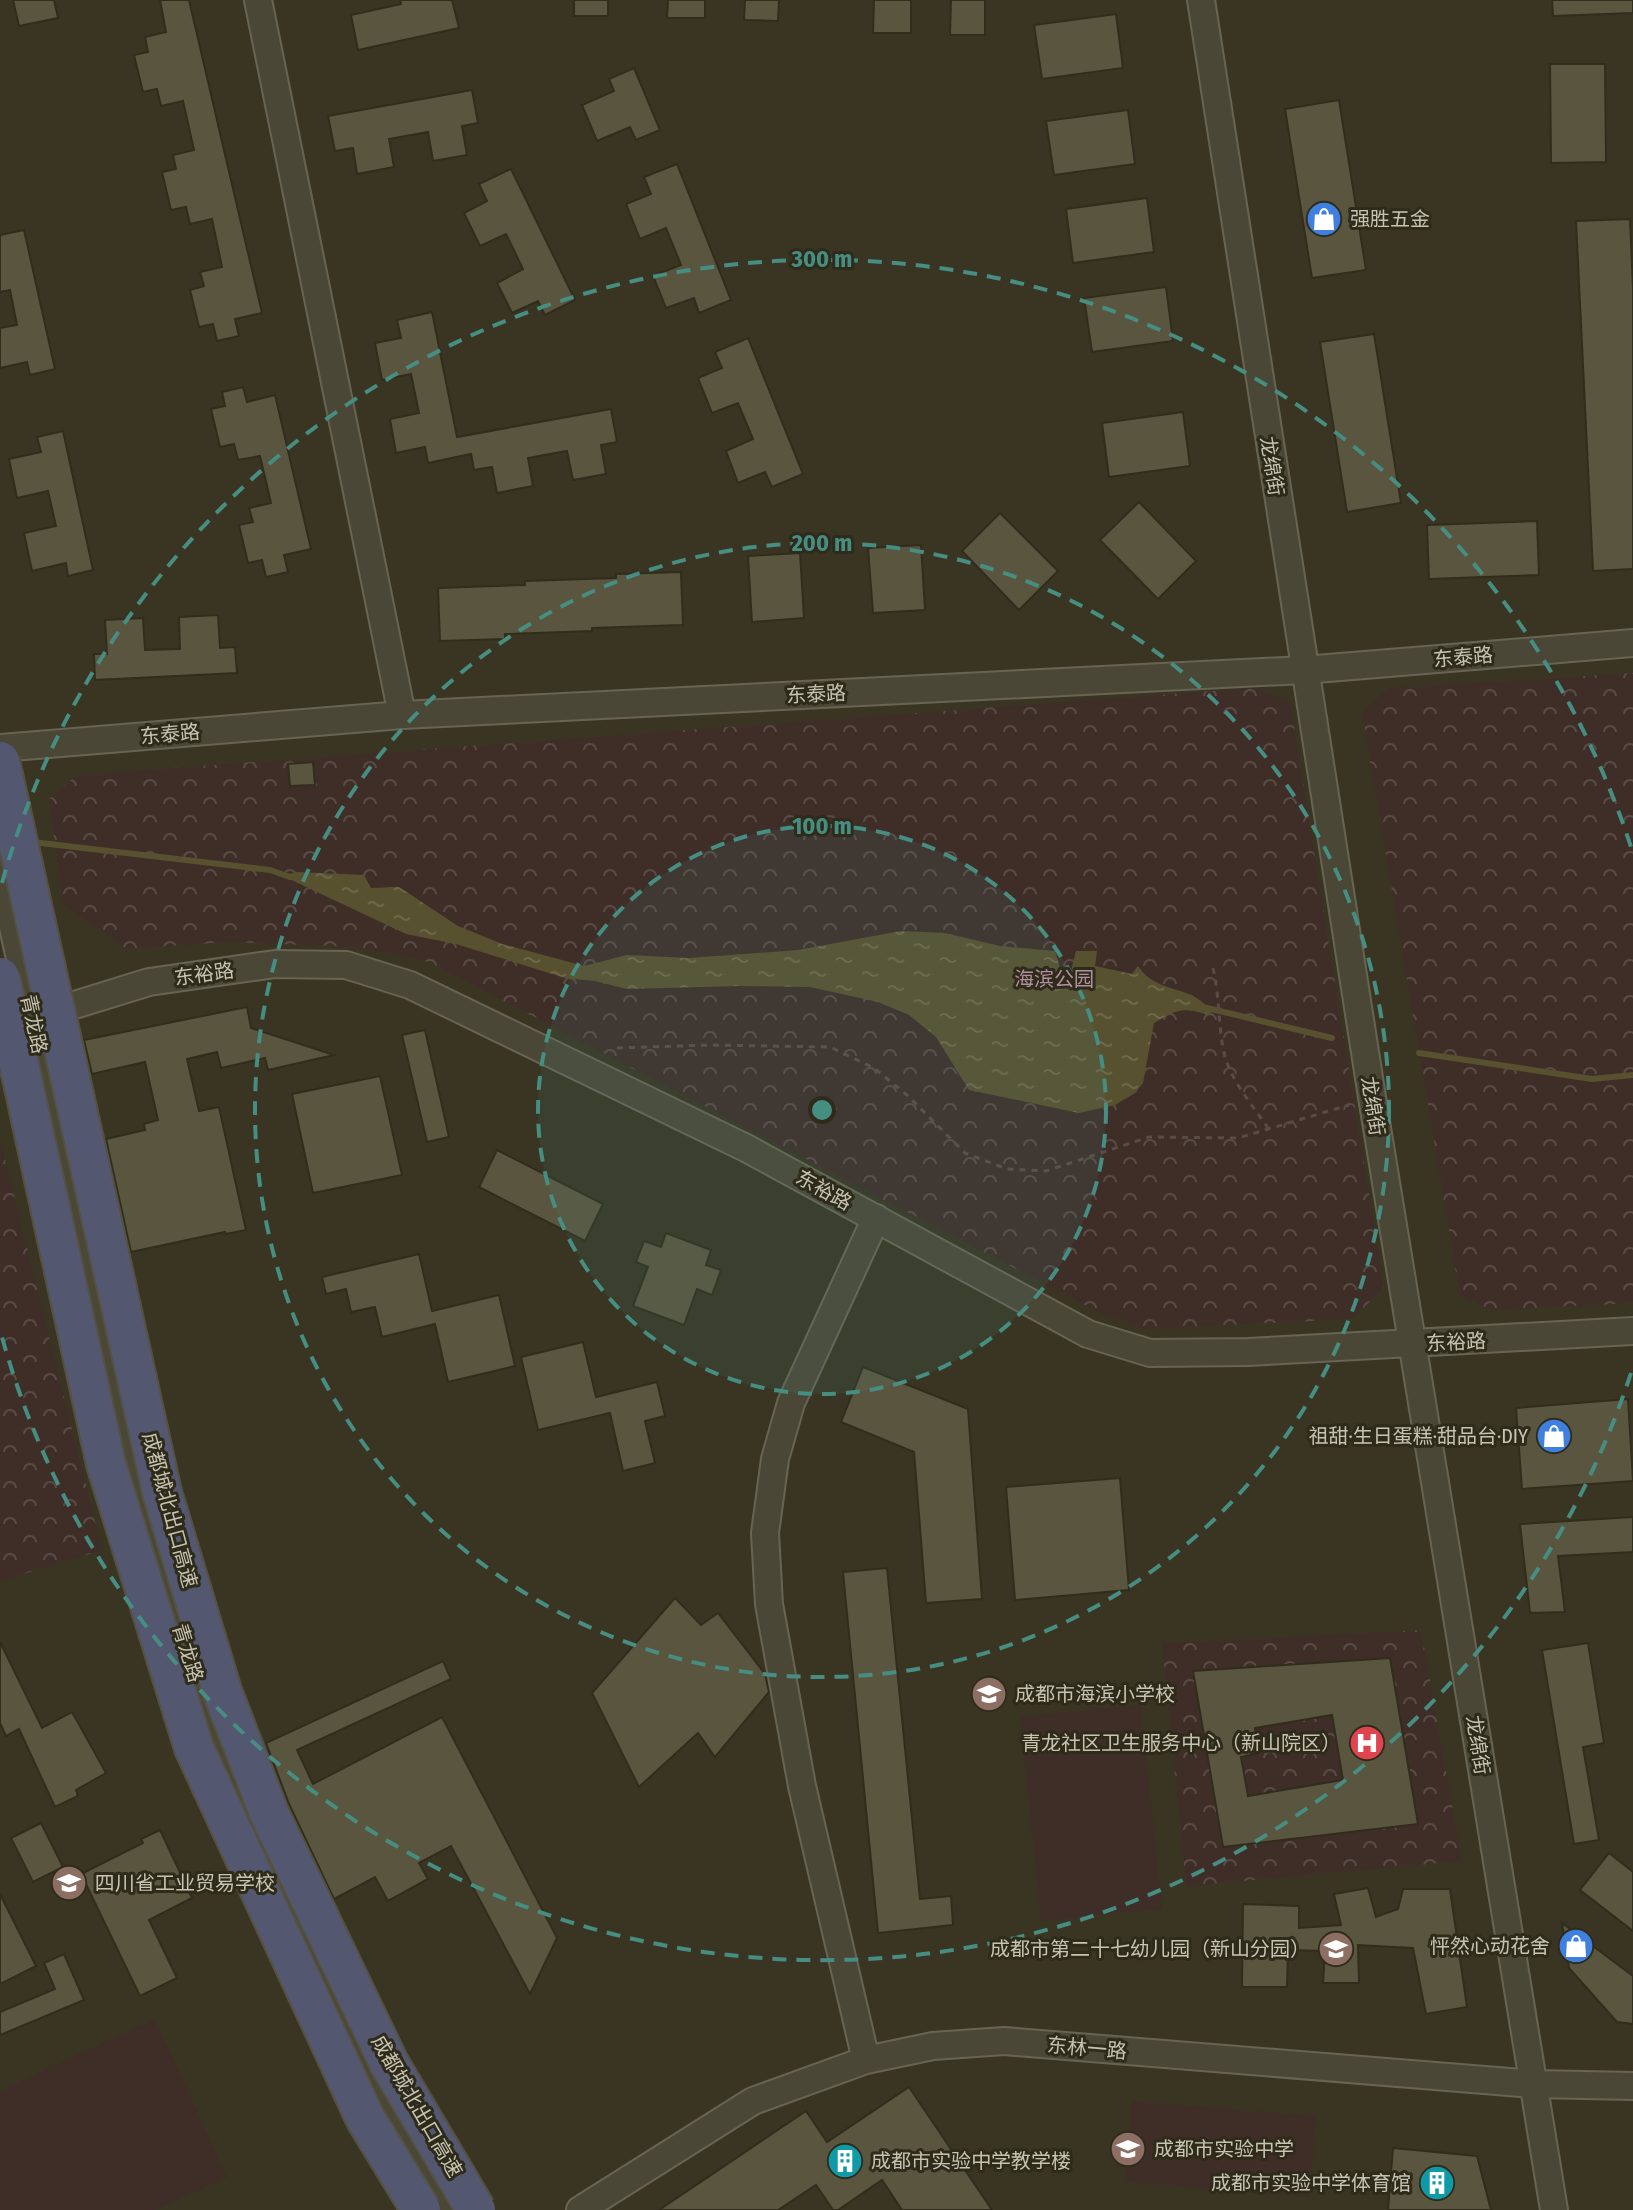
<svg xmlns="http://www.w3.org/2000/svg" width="1633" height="2210" font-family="'Fira Sans Condensed','Noto Sans SC',sans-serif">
	<defs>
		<pattern id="forest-crowns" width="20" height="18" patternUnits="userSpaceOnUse" patternTransform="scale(2)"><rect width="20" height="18" fill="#3f2e28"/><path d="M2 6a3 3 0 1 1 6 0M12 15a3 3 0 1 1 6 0" fill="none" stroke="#594b45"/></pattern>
		<pattern id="water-ripples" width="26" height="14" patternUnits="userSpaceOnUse" patternTransform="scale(2)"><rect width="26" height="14" fill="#58512f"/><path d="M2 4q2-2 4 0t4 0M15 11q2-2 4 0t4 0" fill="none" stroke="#6e684b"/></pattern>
	</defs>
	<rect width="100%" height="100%" fill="#3a3522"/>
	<g fill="#3f2e28">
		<path d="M1141 1705 1162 1909 1041 1921 1020 1717Z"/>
		<path d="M155 2019 227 2177 155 2210H0V2091Z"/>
		<path d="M1132 2101 1316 2116 1309 2197 1125 2182Z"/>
	</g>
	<g fill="url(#forest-crowns)">
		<path d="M1633 673V1303L1492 1310 1460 1296 1362 712 1388 688Z"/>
		<path d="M1254 688 1290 701 1384 1288 1352 1319 1145 1329 1106 1316 429 962 356 947 231 942 127 949 63 905 49 799 77 775Z"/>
		<path d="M0 1139 102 1550 0 1581Z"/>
		<path d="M1421 1630 1462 1861 1186 1886 1162 1643Z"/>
	</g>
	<path fill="url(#water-ripples)" d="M296 872 364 875 371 888 399 887 458 926 502 944 584 966 627 955 689 958 798 950 901 931 945 933 1000 946 1055 951 1060 968 1070 975 1076 951H1097L1095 966 1132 974 1138 966C1158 997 1196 982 1213 1016 1183 1008 1182 1007 1154 1023L1143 1083 1135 1093 1115 1105 1079 1113 969 1090 936 1037 909 1015 878 1002 810 987 739 986 627 989 595 981 565 978 456 944 406 934 283 876Z"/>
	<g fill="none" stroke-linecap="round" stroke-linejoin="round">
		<g stroke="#58512f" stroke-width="6">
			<path d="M32 842 270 870 290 877"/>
			<path d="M1203 1007 1332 1038"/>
			<path d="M1419 1053 1592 1079 1633 1075"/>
		</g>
	</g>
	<g fill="#5a553e" stroke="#312d1d" stroke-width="2" fill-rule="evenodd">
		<path d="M13 0H54L58 18 19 26Z"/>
		<path d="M160 0H189L262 313 235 319 239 336 217 341 213 324 199 327 190 290 204 286 200 272 222 267 212 219 190 224 186 207 171 210 162 172 176 169 173 155 194 150 183 101 161 106 157 89 143 92 134 55 148 52 145 37 166 32Z"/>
		<path d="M400 0H452L459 28 358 50 351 15 401 4Z"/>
		<rect x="574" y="0" width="34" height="16"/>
		<path d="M668 0H705V18H667Z"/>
		<path d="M745 0H779L778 21 744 20Z"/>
		<path d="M874 0H911V33H873Z"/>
		<path d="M951 0H985V35H950Z"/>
		<path d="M1552 0H1633V13L1553 16Z"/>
		<path d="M1116 14 1123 68 1042 79 1034 25Z"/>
		<path d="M1550 64H1605L1606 162 1551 163Z"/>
		<path d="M634 68 660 130 636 140 630 127 597 141 582 105 614 91 609 79Z"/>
		<path d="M472 90 478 123 462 126 467 155 433 161 428 132 389 139 394 167 357 174 353 148 335 151 328 116Z"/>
		<path d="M1339 100 1366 270 1312 278 1285 109Z"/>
		<path d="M1128 110 1135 164 1054 175 1046 121Z"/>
		<path d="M677 164 731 300 699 313 694 298 666 308 653 276 681 265 666 228 640 239 626 204 651 194 644 177Z"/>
		<path d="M511 169 575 300 545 315 538 301 512 313 497 283 523 269 506 234 480 246 464 213 487 201 479 184Z"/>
		<path d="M1147 198 1154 252 1073 263 1066 209Z"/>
		<path d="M1630 219 1633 289V569L1593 571 1576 221Z"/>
		<path d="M24 230 55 369 30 375 27 362 0 368V328L17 325 10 290 0 292V235Z"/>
		<path d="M1166 287 1173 341 1092 352 1084 298Z"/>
		<path d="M432 312 457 437 611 409 617 442 601 445 606 474 573 480 567 451 528 458 533 486 497 493 492 467 474 470 471 454 428 463 425 447 396 453 390 419 419 413 411 374 382 380 375 343 401 338 397 320Z"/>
		<path d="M1374 334 1401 503 1347 512 1320 342Z"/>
		<path d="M748 338 803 474 772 487 765 472 738 483 726 451 753 439 738 403 712 413 698 378 722 368 715 352Z"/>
		<path d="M243 387 247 402 275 395 311 549 284 555 288 572 266 577 262 560 248 563 239 525 253 522 249 508 271 503 260 456 238 460 234 444 220 447 211 409 225 406 222 392Z"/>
		<path d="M1183 412 1190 466 1109 477 1102 423Z"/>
		<path d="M63 431 93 570 68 576 66 563 32 571 24 533 56 526 48 491 17 498 9 459 41 452 37 437Z"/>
		<path d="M1139 502 1196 561 1158 599 1100 540Z"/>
		<path d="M1000 513 1058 571 1019 610 962 551Z"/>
		<path d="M1537 521 1539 575 1429 579 1427 525Z"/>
		<path d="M921 545 925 610 873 613 868 548Z"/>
		<path d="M800 553 804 618 752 622 748 556Z"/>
		<path d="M681 572 683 625 592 628V631L505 634V639L440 641 438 588 525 585V581L616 578V574Z"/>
		<path d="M218 615 220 648 235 647 237 673 95 680 94 654H107L105 620 143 618 145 650 180 649 179 617Z"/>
		<path d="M313 762 315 785 290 786 288 764Z"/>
		<path d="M247 1007 251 1028 334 1055 268 1070 265 1058 221 1068 217 1052 187 1059 199 1111 219 1107 246 1230 226 1234 225 1232 131 1252 106 1139 145 1130 144 1124 158 1120 145 1062 92 1074 84 1040Z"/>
		<path d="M425 1030 449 1137 427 1142 402 1035Z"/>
		<path d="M380 1076 402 1175 313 1193 292 1094Z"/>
		<path d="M497 1150 603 1204 585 1241 479 1187Z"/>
		<path d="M666 1233 711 1250 706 1265 721 1270 712 1295 697 1289 684 1325 633 1306 648 1267 636 1262 644 1241 661 1247Z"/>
		<path d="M419 1254 432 1311 499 1295 515 1366 448 1382 435 1324 382 1337 375 1307 351 1312 346 1289 326 1294 322 1277Z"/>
		<path d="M583 1342 596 1397 657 1382 665 1416 645 1421 655 1463 623 1471 610 1413 538 1430 521 1357Z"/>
		<path d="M863 1367 968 1409 982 1599 926 1603 914 1452 841 1422Z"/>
		<path d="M1628 1399 1633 1481 1522 1489 1516 1408Z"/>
		<path d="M1120 1478 1129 1590 1015 1600 1006 1487Z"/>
		<path d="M1633 1517V1552L1558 1556 1565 1612 1530 1613 1520 1524Z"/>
		<path d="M887 1568 920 1899 951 1896 953 1925 878 1933 843 1572Z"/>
		<path d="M675 1598 701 1625 718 1613 765 1674 769 1692 715 1757 698 1733 639 1787 592 1693Z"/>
		<path d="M0 1642 42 1728 72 1712 106 1773 76 1790 78 1796 55 1807 19 1729 6 1736 0 1723Z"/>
		<path d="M1588 1643 1604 1743 1583 1747 1599 1840 1574 1844 1542 1650Z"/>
		<path d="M1390 1658 1418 1824 1223 1847 1193 1671ZM1332 1715 1343 1780 1248 1796 1241 1757 1259 1753 1255 1728Z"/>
		<path d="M443 1661 451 1679 297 1750 313 1784 442 1717 557 1938 530 1994 451 1846 419 1863 428 1879 388 1901 375 1877 334 1899 289 1804 266 1743Z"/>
		<path d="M41 1823 63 1867 33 1882 11 1838Z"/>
		<path d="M160 1830 192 1898 149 1920 177 1978 140 1996 81 1874 143 1843 141 1839Z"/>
		<path d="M1609 1853 1633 1872V1931L1580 1890Z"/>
		<path d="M1368 1888 1376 1917 1398 1909 1403 1889H1450L1467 2007 1426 2014 1413 1948 1358 1945 1359 1983H1323L1325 1951 1288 1950 1287 1987H1242L1243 1904 1299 1906V1928L1341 1925 1334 1894Z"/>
		<path d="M0 1894 36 1966 0 1984Z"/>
		<path d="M1562 1923 1633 1976V2024L1617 2022 1569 1968Z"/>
		<path d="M64 1954 84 2000 0 2035V2012L55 1989 44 1963Z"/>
		<path d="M909 2087 992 2210H902L882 2180 838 2210H833L816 2185 778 2210H659L806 2111 827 2142Z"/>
		<path d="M1393 2148 1477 2156 1491 2210H1388Z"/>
	</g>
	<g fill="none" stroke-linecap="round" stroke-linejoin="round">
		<defs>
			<g id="minor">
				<path d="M258 0 402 715"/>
				<path d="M1201 0 1372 1097 1554 2210"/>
				<path d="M0 748 402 715 1304 670 1633 643"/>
				<path d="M0 868 135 1480 209 1723 300 1930 396 2122 448 2210"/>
				<path d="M0 1028 149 982 275 964 346 965 410 985 746 1148 1088 1334 1150 1353 1248 1352 1633 1331"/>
				<path d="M866 2060 802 1786 769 1604 765 1533 775 1459 791 1403 876 1218"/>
				<path d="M580 2210 753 2101 866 2060 933 2046 1004 2041 1534 2084 1633 2086"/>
			</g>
		</defs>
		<use href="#minor" stroke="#686454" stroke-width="30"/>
		<g stroke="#5a4c44" stroke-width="3" stroke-dasharray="6 6" stroke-linecap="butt">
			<path d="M1213 968C1220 997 1218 1030 1225 1057 1233 1083 1253 1106 1268 1128"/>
			<path d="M617 1048 711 1045 830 1047 874 1068 907 1095 965 1153 1007 1169 1046 1171 1149 1137 1238 1138 1349 1105"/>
		</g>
		<use href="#minor" stroke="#4a4736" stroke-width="26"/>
		<defs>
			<g id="highway-bridge">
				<path d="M0 761 162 1492 222 1691 269 1813 389 2063 476 2210"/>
				<path d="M0 977 106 1464 194 1748 365 2118 421 2210"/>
			</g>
		</defs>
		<use href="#highway-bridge" stroke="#555141" stroke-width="42" stroke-linecap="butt"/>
		<use href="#highway-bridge" stroke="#535770" stroke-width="38"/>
	</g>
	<circle cx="822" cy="1110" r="284" fill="#468d82" fill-opacity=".12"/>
	<g fill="none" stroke="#468d82" stroke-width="4" stroke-dasharray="14 10">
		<circle cx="822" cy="1110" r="284"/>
		<circle cx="822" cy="1110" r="567"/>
		<path d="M1631 1373A851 851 0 0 1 2 1337M2 883A851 851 0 0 1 1631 847"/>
	</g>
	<defs>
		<symbol id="shop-disc" viewBox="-11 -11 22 22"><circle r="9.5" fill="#3f7fe0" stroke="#2f2b1b"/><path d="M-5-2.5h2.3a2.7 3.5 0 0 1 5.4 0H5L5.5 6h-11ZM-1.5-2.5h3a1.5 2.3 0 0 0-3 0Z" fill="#fff"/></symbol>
		<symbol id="school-disc" viewBox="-11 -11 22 22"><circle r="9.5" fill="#8d6e63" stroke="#2f2b1b"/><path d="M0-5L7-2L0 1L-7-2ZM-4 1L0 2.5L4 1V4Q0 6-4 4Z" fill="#fff"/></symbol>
		<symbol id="hospital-disc" viewBox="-11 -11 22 22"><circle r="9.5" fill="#e0444e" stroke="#2f2b1b"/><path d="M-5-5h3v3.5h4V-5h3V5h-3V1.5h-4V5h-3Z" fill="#fff"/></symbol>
		<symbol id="university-disc" viewBox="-11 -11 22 22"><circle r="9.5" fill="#8d6e63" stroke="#2f2b1b"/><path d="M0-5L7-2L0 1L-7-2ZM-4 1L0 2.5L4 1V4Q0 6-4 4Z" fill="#fff"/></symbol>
		<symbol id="building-disc" viewBox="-11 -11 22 22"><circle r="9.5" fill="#0f9aa8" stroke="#2f2b1b"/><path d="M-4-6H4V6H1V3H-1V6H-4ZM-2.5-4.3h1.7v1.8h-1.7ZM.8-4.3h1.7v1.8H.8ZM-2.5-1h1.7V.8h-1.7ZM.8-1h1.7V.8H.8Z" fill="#fff"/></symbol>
	</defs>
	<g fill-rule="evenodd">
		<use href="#shop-disc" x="1304" y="199" width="40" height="40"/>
		<use href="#shop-disc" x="1534" y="1416" width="40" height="40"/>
		<use href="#school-disc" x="969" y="1674" width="40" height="40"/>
		<use href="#hospital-disc" x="1347" y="1723" width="40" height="40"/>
		<use href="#university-disc" x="49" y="1863" width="40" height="40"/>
		<use href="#shop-disc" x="1556" y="1926" width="40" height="40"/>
		<use href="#school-disc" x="1316" y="1929" width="40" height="40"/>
		<use href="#school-disc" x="1108" y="2129" width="40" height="40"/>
		<use href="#building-disc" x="825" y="2141" width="40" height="40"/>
		<use href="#building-disc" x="1417" y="2163" width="40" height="40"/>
	</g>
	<g text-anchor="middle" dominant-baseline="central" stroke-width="6" stroke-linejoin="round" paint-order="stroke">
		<g font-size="20" fill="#c6c3b1" stroke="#2f2b1b" text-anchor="start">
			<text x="1350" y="219">强胜五金</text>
			<text x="1528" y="1436" text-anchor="end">祖甜·生日蛋糕·甜品台·DIY</text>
			<text x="1015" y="1694">成都市海滨小学校</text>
			<text x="1341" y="1743" text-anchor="end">青龙社区卫生服务中心（新山院区）</text>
			<text x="95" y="1883">四川省工业贸易学校</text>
			<text x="1550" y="1946" text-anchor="end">怦然心动花舍</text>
			<text x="1310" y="1949" text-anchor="end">成都市第二十七幼儿园（新山分园）</text>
			<text x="1154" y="2149">成都市实验中学</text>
			<text x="871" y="2161">成都市实验中学教学楼</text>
			<text x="1411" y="2183" text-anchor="end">成都市实验中学体育馆</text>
		</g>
		<g font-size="20" fill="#c6c3b1" stroke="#2f2b1b">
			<text transform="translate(1272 466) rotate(81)">龙绵街</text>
			<text transform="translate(1463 657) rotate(-5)">东泰路</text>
			<text transform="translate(816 694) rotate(-3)">东泰路</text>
			<text transform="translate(170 734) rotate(-5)">东泰路</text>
			<text transform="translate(204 974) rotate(-8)">东裕路</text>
			<text transform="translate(34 1024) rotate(78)">青龙路</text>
			<text transform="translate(1373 1106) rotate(81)">龙绵街</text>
			<text transform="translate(824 1190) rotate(29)">东裕路</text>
			<text transform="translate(1456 1342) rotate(-3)">东裕路</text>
			<text transform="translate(170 1510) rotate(75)">成都城北出口高速</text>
			<text transform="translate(188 1653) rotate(73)">青龙路</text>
			<text transform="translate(1478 1745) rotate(81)">龙绵街</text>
			<text transform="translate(1087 2048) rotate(5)">东林一路</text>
			<text transform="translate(417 2106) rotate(60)">成都城北出口高速</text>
		</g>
		<g font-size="20" fill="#b18ea0" stroke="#2f2b1b">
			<text x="1054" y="979">海滨公园</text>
		</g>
	</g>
	<circle cx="822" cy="1110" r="12" fill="#468d82" stroke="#2f2b1b" stroke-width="4"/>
	<g font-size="24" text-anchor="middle" font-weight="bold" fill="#468d82" stroke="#2f2b1b" stroke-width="6" stroke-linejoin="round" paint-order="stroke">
		<text x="822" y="267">300 m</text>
		<text x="822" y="551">200 m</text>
		<text x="822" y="834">100 m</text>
	</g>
</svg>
